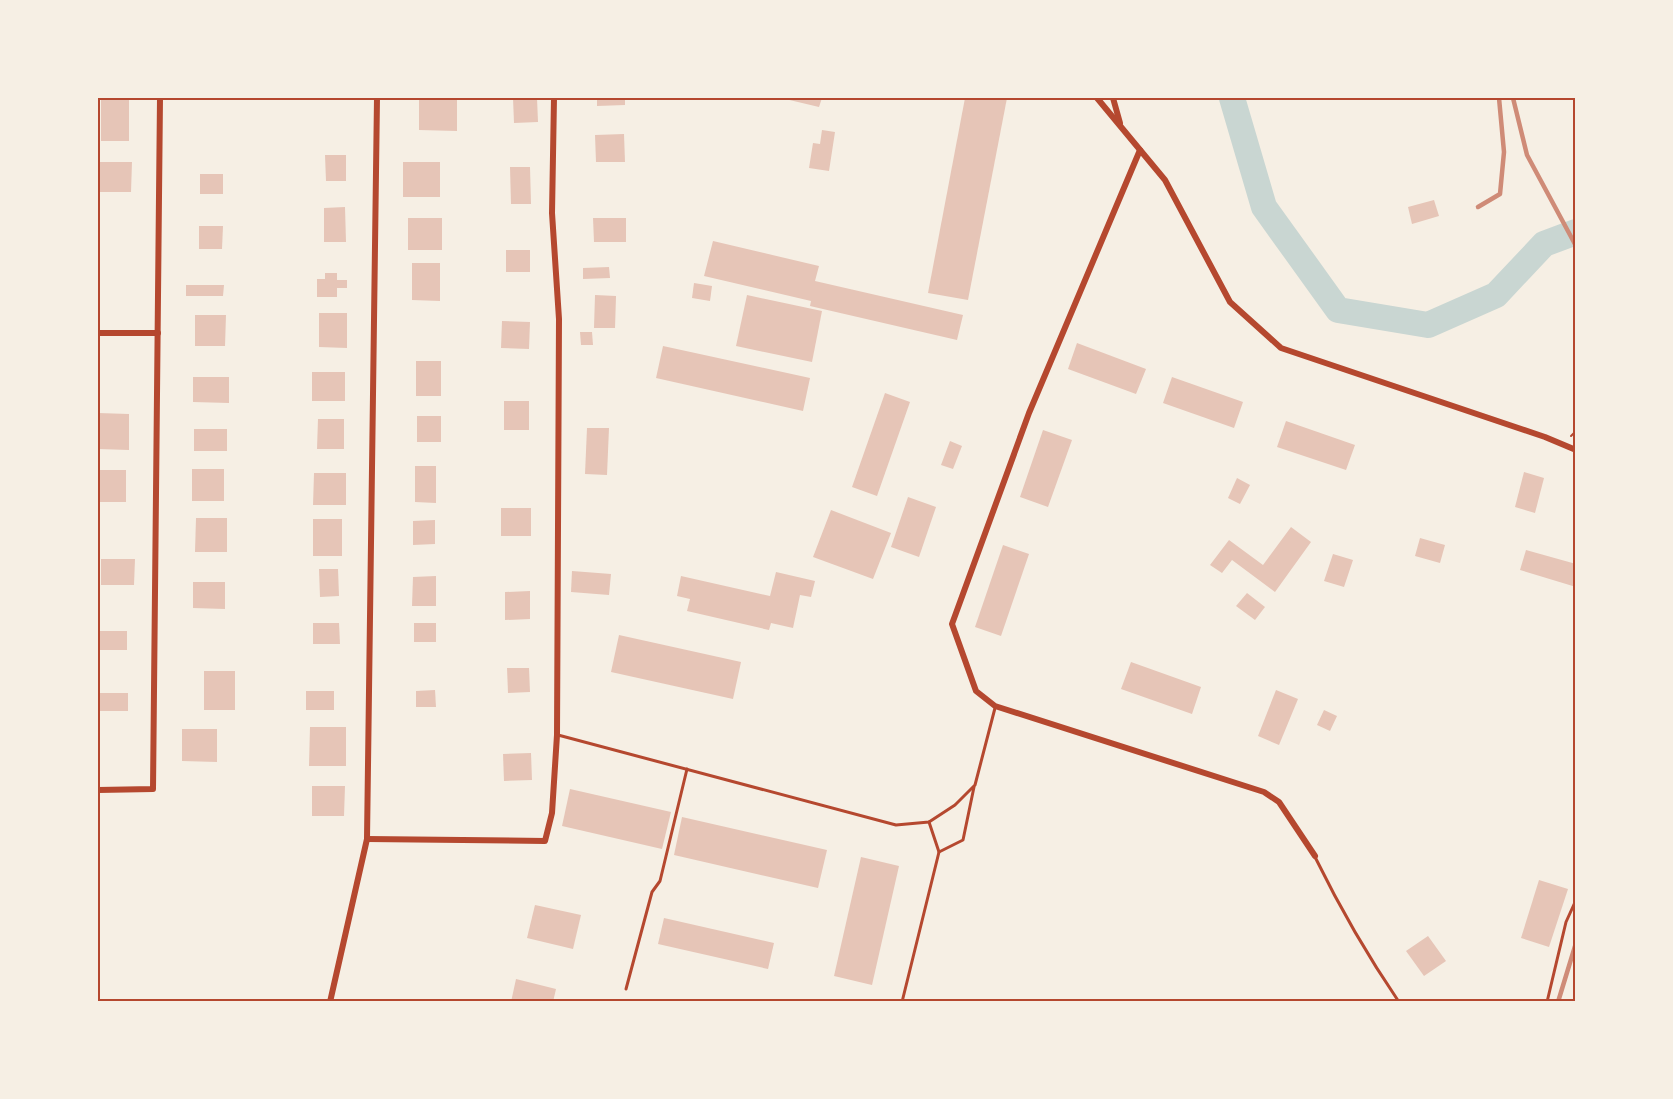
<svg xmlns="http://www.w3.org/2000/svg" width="1673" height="1099" font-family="Commissioner,sans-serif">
	<rect width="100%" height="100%" fill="#f6efe4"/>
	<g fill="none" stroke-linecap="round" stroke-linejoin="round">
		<path stroke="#c9d6d2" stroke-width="26" d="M1232 98 1264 207 1338 310 1428 325 1496 295 1544 244 1576 232"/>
	</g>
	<g fill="#e6c5b7">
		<rect x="101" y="98" width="28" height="43"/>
		<path d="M513 98H537L538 122 514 123Z"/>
		<path d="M597 98H625V105L597 106Z"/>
		<path d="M781 98H822L819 107Z"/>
		<path d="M965 98H1007L968 300 928 293Z"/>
		<path d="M419 100H457V131L419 130Z"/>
		<path d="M822 130 835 132 829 171 809 168 813 143 820 144Z"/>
		<path d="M624 134 625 162H596L595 135Z"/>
		<path d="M325 155H346V181H326Z"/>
		<path d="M100 162H132L131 192H100Z"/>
		<rect x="403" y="162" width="37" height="35"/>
		<path d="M510 167H530L531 204H511Z"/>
		<rect x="200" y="174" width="23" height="20"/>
		<path d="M1434 200 1439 216 1412 224 1408 207Z"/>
		<path d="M345 207 346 242H324V208Z"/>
		<rect x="408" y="218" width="34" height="32"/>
		<path d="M593 218H626V242H594Z"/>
		<path d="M199 226H223L222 249H199Z"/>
		<path d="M713 241 819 266 815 281 963 315 957 340 810 306 811 301 704 276Z"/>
		<rect x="506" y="250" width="24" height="22"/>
		<path d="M412 263H440V301L412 300Z"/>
		<path d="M609 267 610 278 583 279V268Z"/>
		<path d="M325 273H337V280H347V288H337V297H317V279H325Z"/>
		<path d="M694 283 712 286 710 301 692 298Z"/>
		<path d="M186 285H224L223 296H186Z"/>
		<path d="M595 295 616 296 615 328H594Z"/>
		<path d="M747 295 822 311 812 362 736 346Z"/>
		<path d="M319 313H347V348L319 347Z"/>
		<path d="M195 315H226L225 346H195Z"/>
		<path d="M502 321 530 322 529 349 501 348Z"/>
		<path d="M580 332H592L593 345H581Z"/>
		<path d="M1077 343 1146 369 1136 394 1068 369Z"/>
		<path d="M663 346 810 378 803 411 656 378Z"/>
		<rect x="416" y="361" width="25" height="35"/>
		<rect x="312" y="372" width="33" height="29"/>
		<path d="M193 377H229V403L193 402Z"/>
		<path d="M1172 377 1243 402 1234 428 1163 403Z"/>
		<path d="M885 393 910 402 877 496 852 487Z"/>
		<rect x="504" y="401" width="25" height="29"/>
		<path d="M98 413 129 414V450L98 449Z"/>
		<rect x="417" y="416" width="24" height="26"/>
		<path d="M318 419H344V449H317Z"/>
		<path d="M1286 421 1355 445 1346 470 1277 447Z"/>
		<path d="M587 428H609L607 475 585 474Z"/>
		<rect x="194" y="429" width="33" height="22"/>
		<path d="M1043 430 1072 440 1048 507 1020 497Z"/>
		<path d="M950 441 962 446 953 469 941 465Z"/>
		<path d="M415 466H436V503L415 502Z"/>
		<rect x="192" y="469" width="32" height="32"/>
		<rect x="99" y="470" width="27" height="32"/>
		<path d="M1524 472 1544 478 1535 513 1515 507Z"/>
		<path d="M314 473H346V505H313Z"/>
		<path d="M1237 478 1250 485 1240 504 1228 498Z"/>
		<path d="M908 497 936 507 919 557 891 547Z"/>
		<rect x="501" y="508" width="30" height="28"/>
		<path d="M831 510 891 533 873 579 813 557Z"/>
		<path d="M196 518H227V552H195Z"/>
		<rect x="313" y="519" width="29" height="37"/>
		<path d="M435 520V544L413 545V521Z"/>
		<path d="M1291 527 1311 542 1275 592 1232 560 1222 573 1210 565 1229 540 1263 565Z"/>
		<path d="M1420 538 1445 545 1440 563 1415 556Z"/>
		<path d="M1003 545 1029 554 1001 636 975 627Z"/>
		<path d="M1526 550 1576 564V587L1520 570Z"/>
		<path d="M1333 554 1353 560 1344 587 1324 581Z"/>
		<path d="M101 559H135L134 585H101Z"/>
		<path d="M319 569H338L339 596 320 597Z"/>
		<path d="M572 571 611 574 609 595 571 592Z"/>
		<path d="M776 572 815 581 811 597 800 595 793 628 771 623 769 630 687 611 690 599 677 596 681 576 770 596Z"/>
		<path d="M436 576V606H412L413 577Z"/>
		<path d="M193 582H225V609L193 608Z"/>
		<path d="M530 591V619L505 620V592Z"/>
		<path d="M1247 593 1265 607 1255 620 1236 606Z"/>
		<path d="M313 623H339L340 644H313Z"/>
		<rect x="414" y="623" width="22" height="19"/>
		<rect x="98" y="631" width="29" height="19"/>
		<path d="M619 635 741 662 733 699 611 672Z"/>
		<path d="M1131 662 1201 687 1192 714 1121 689Z"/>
		<path d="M507 668H529L530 692 508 693Z"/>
		<rect x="204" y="671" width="31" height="39"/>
		<path d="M435 690 436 707H416V691Z"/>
		<path d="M1276 690 1298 699 1279 745 1258 736Z"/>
		<rect x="306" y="691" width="28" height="19"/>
		<rect x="98" y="693" width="30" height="18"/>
		<path d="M1324 710 1337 716 1330 731 1317 725Z"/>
		<path d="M310 727H346V766H309Z"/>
		<path d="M182 729H217V762L182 761Z"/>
		<path d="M531 753 532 780 504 781 503 754Z"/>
		<path d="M312 786H345L344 816H312Z"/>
		<path d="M570 789 671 812 662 849 562 826Z"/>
		<path d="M682 817 827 850 818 888 674 855Z"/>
		<path d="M861 857 899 866 872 985 834 976Z"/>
		<path d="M1539 880 1568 889 1549 947 1521 938Z"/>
		<path d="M535 905 581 915 573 949 527 938Z"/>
		<path d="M664 918 774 943 768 969 658 944Z"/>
		<path d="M1428 936 1446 961 1424 976 1406 951Z"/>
		<path d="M516 979 556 989 553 1002H511Z"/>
	</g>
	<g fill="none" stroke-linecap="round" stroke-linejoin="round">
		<path stroke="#b5482f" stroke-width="2" d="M1571 436 1576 431"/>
		<g stroke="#b5482f" stroke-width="3">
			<path d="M558 735 896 825 929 822 955 805 975 785 995 708"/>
			<path d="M939 852 963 840 974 787"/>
			<path d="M1315 857C1340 908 1367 955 1399 1002"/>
			<path d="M626 989 652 892 660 881 687 769"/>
			<path d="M902 1002 939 852 929 822"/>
			<path d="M1547 1002 1566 922 1576 900"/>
		</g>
		<g stroke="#b5482f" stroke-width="6">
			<path d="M1097 98 1165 180 1230 302 1281 348 1545 437 1576 450"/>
			<path d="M1113 98 1120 123"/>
			<path d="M1140 150 1029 413 952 624 976 691 995 706 1264 792 1279 802 1315 856"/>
			<path d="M98 333H158"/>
			<path d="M98 790 153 789 160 98"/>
			<path d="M1576 803V816"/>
			<path d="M367 839 545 841 552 813 557 735 559 319 552 213 554 98"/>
			<path d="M330 1002 367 839 377 98"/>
		</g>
		<g stroke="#cf8b77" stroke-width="4.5">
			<path d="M1513 98 1527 155 1576 246"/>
			<path d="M1478 207 1500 194 1504 152 1499 98"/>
			<path d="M1558 1002 1576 943"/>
		</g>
	</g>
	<rect width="1673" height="1099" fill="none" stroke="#f6efe4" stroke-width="198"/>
	<rect x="99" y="99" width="1475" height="901" fill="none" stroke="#b5482f" stroke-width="2"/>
</svg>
